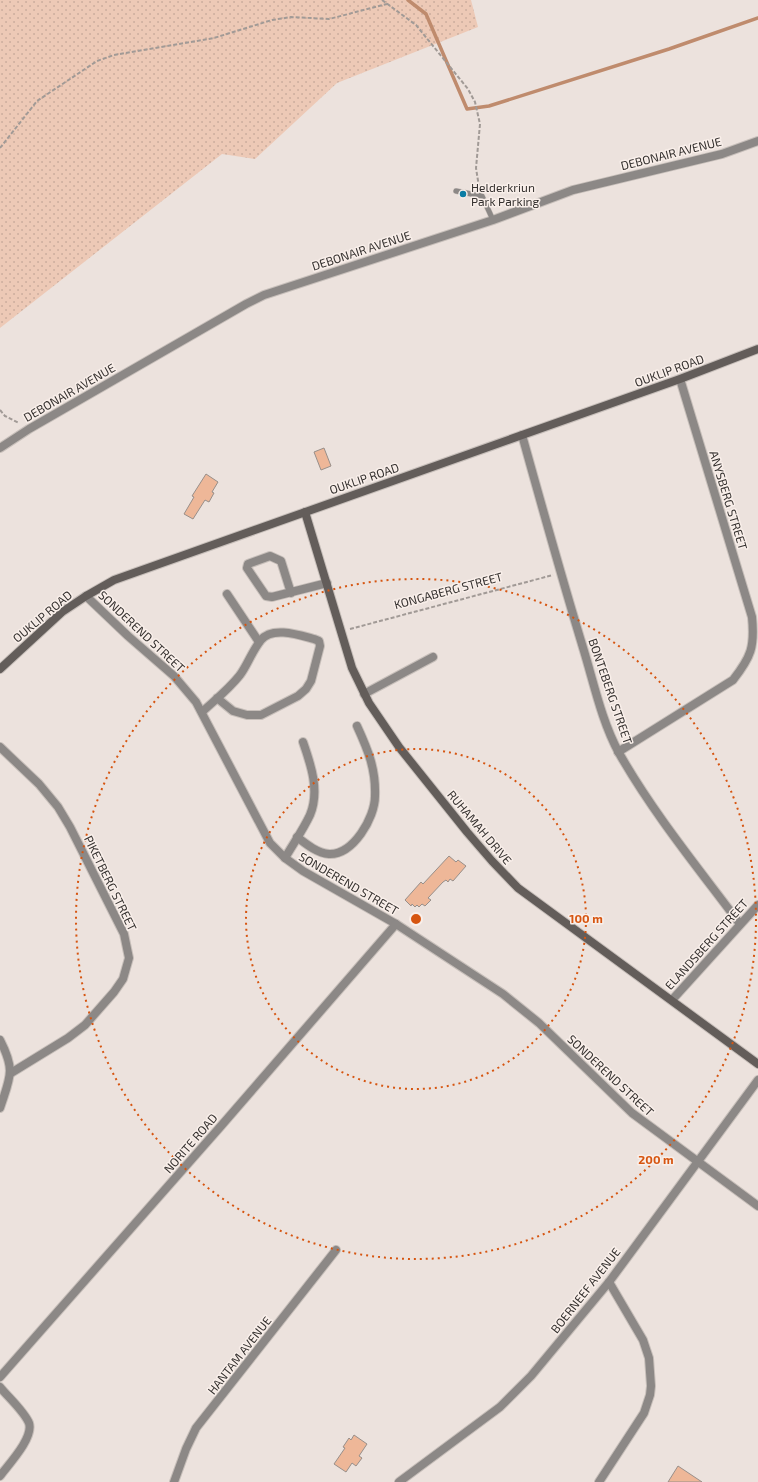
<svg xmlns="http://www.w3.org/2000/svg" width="758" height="1482" font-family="'Exo 2',sans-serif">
	<defs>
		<pattern id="park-dots" width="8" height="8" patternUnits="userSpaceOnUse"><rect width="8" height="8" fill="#edc9b6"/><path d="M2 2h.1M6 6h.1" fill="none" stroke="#ccad9d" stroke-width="1.8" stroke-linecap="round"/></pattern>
	</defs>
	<rect width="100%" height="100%" fill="#ece2dd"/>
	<path fill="url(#park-dots)" d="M0 0H471L478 27 337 83 255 159 222 154 0 328Z"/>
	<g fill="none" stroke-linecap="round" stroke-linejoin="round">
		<path stroke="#bf8b6d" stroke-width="3.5" d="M408 0 426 14 467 109 489 106 669 49 758 18"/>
	</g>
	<g fill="#eeb798" stroke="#988f8a">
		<path d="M324 448 331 466 321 470 314 452Z"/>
		<path d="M206 474 218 482 212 492 214 493 209 502 205 500 193 519 184 514 194 497 192 496Z"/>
		<path d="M449 856 456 862 458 860 466 866 453 881 450 879 448 882 446 880 443 882 428 898 431 900 425 906 422 904 419 907 417 905 415 907 412 904 411 906 405 900 421 882 423 884Z"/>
		<path d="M354 1435 367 1444 359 1456 362 1458 356 1466 352 1463 346 1472 334 1464 345 1448 343 1447 349 1438 351 1440Z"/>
		<path d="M678 1466 702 1482H668Z"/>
	</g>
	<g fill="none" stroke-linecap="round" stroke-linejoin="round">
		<defs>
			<path id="lane" d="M456 191 482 196 493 220"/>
			<g id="street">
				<path d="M522 435C542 507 562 579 584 651 594 684 602 722 619 753 653 813 699 869 740 924"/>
				<path d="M0 448 29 429 246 304 264 295 493 220 573 190 722 154 758 141"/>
				<path d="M291 593 281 561 270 556 248 564 247 568 266 596 272 597 327 583"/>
				<path d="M227 594 259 642"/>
				<path d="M86 596 128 636 174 676 196 702 270 843 285 858 303 871 396 924 503 994 539 1023 632 1113 758 1206"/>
				<path d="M364 694 433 657"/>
				<path d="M202 712C215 700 229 689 240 675 248 664 252 651 261 640 272 626 299 635 314 639L319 641 320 646 311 681 306 689 298 696 261 715H247L233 711 217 698"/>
				<path d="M0 747 39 784 58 807 70 827 124 934 129 958 123 979 114 992 85 1025 68 1038 11 1073"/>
				<path d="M618 752 733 680C751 657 755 647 752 617L680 379"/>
				<path d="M297 837C306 844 317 853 329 854 353 855 375 818 375 796 376 769 368 750 357 726"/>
				<path d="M285 858C293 844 303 830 310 815 320 791 311 765 303 742"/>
				<path d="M672 1000 758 905"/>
				<path d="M0 1040C16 1071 10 1077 0 1108"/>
				<path d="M0 1377 221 1126 396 924"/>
				<path d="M0 1387C8 1397 24 1411 29 1423 34 1438 8 1465 0 1476"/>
				<path d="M174 1482 186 1449 196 1428 336 1250"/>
				<path d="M399 1482 500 1407 531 1376 609 1282 758 1080"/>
				<path d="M599 1482 644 1413 650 1395 651 1386 649 1358 643 1340 609 1282"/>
			</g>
			<g id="secondary">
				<path d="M305 512 352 668 369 703 399 747 467 832 492 861 518 888 758 1064"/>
				<path d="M0 669 62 612 86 596 114 580 680 379 758 349"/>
			</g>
		</defs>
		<use href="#lane" stroke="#c7bfba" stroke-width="6"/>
		<use href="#street" stroke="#c7bfba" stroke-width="10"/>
		<use href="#secondary" stroke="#c7bfba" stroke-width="10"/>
		<g stroke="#a19a96" stroke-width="2" stroke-dasharray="4 2" stroke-linecap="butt">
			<path d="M382 0 416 25 468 89 475 102 480 124 476 168 479 187"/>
			<path d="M0 148 37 101 97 61 114 55 214 38 272 20 291 17 329 19 387 4"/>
			<path d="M0 410 5 416 19 423"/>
			<path d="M350 629 553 575"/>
		</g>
		<use href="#lane" stroke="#8c8886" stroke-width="5"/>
		<use href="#street" stroke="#8c8886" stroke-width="8"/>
		<use href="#secondary" stroke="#635d5a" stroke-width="8"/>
	</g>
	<g fill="none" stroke="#d65510" stroke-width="2" stroke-dasharray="2 4">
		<circle cx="416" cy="919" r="170"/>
		<circle cx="416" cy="919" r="340"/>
	</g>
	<circle fill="#097ca4" stroke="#f9efea" stroke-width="1.5" cx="463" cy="194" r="4"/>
	<g text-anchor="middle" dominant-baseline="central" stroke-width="3" stroke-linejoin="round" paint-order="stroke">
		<g font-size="12" fill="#35312f" stroke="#f9efea">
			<text transform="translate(671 153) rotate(-14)">DEBONAIR AVENUE</text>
			<text transform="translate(361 250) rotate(-18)">DEBONAIR AVENUE</text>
			<text transform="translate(669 370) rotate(-20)">OUKLIP ROAD</text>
			<text transform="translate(69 392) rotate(-30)">DEBONAIR AVENUE</text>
			<text transform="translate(364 478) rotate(-19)">OUKLIP ROAD</text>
			<text transform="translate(729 500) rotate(73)">ANYSBERG STREET</text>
			<text transform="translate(448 590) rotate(-15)">KONGABERG STREET</text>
			<text transform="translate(42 616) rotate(-40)">OUKLIP ROAD</text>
			<text transform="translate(142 631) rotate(43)">SONDEREND STREET</text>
			<text transform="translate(611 691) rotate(71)">BONTEBERG STREET</text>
			<text transform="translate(480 827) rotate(50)">RUHAMAH DRIVE</text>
			<text transform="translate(111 883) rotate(64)">PIKETBERG STREET</text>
			<text transform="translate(349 883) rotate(30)">SONDEREND STREET</text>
			<text transform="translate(706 944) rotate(-48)">ELANDSBERG STREET</text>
			<text transform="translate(611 1075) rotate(43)">SONDEREND STREET</text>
			<text transform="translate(190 1143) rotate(-49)">NORITE ROAD</text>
			<text transform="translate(585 1290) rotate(-52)">BOERNEEF AVENUE</text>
			<text transform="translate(239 1355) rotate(-52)">HANTAM AVENUE</text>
		</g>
		<g font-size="12" fill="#35312f" stroke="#f9efea" text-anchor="start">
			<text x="471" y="187">Helderkriun<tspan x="471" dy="14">Park Parking</tspan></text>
		</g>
	</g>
	<circle cx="416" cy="919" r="6" fill="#d65510" stroke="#f9efea" stroke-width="2"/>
	<g font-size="12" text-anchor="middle" font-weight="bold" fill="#d65510" stroke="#f9efea" stroke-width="3" stroke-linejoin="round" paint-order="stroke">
		<text x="586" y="923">100 m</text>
		<text x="656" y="1164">200 m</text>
	</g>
</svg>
